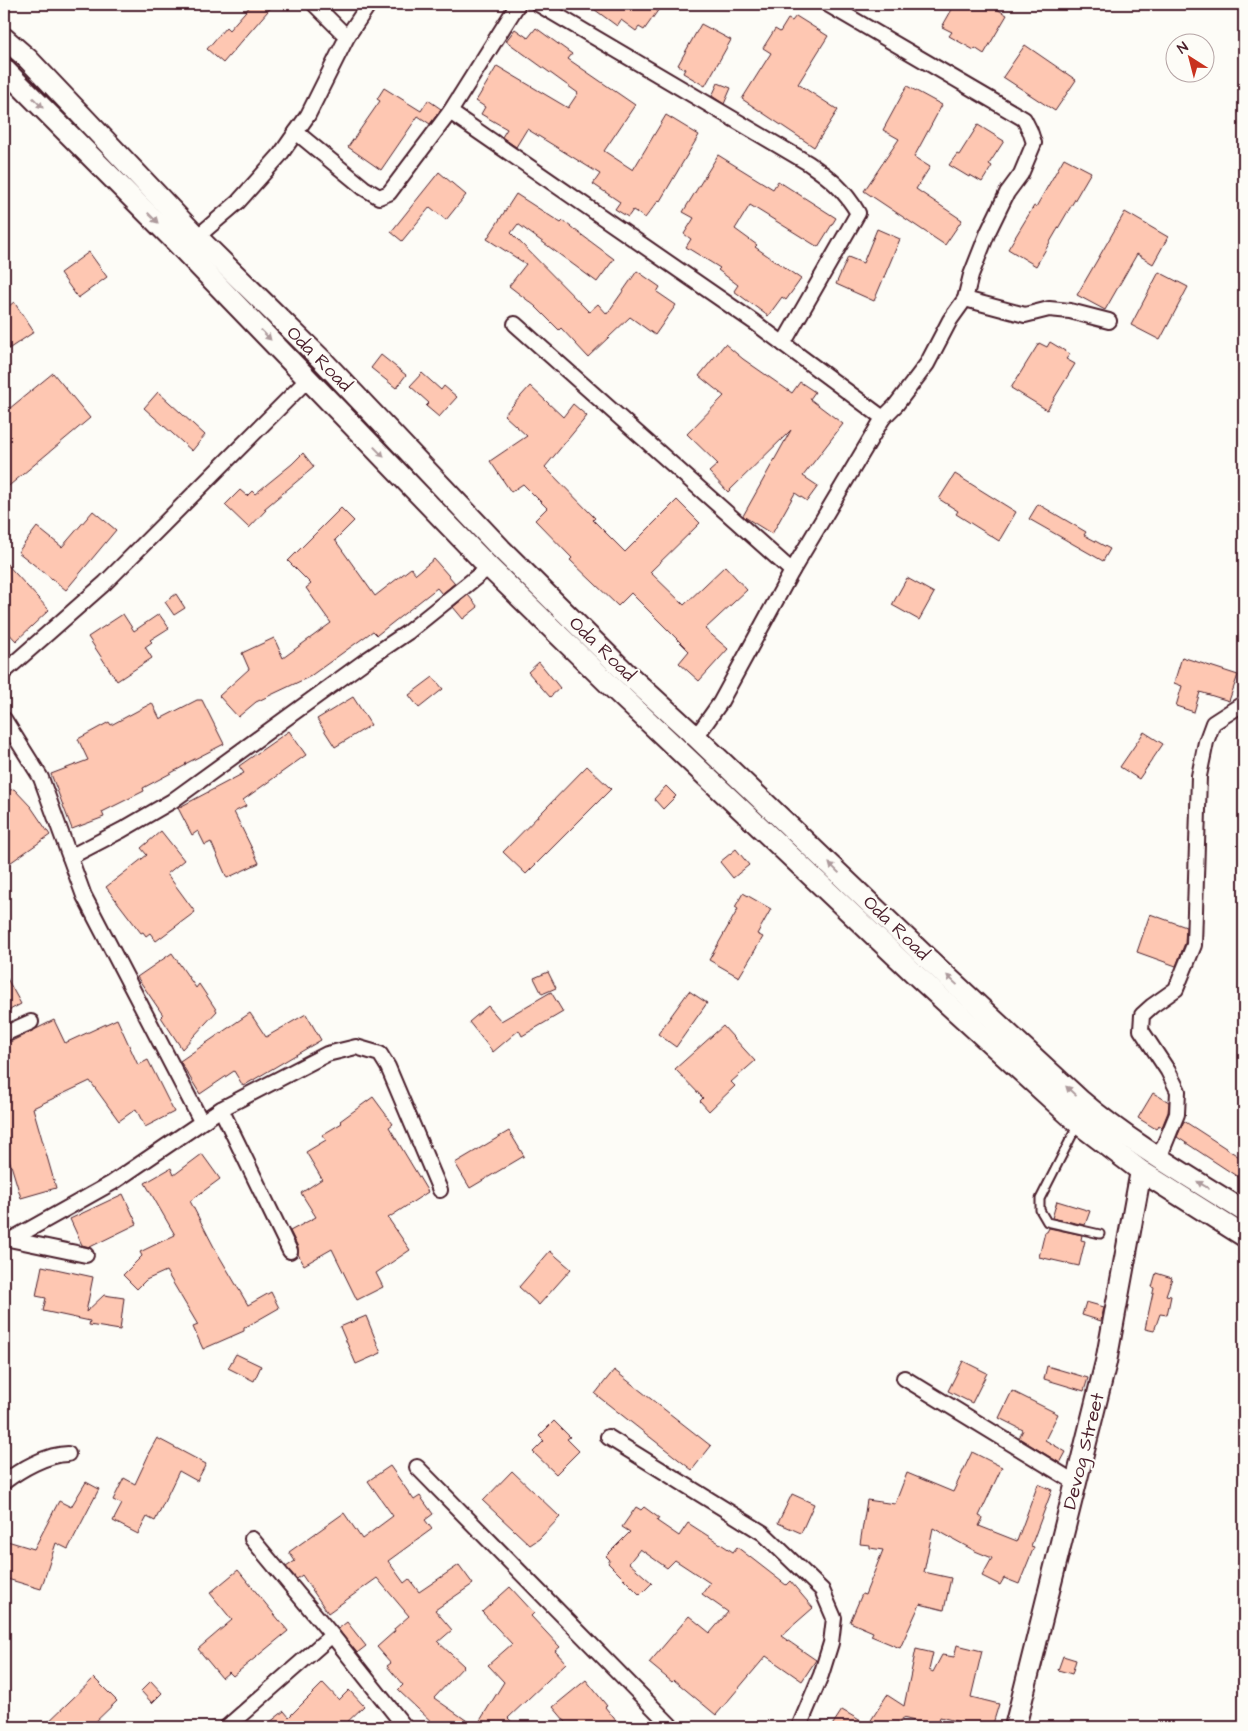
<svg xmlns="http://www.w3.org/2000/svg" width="1248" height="1731" font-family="'Architects Daughter',sans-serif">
	<rect width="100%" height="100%" fill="#fdfcf7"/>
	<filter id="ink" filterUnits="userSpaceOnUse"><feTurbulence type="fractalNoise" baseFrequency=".02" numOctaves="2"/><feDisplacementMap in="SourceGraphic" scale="10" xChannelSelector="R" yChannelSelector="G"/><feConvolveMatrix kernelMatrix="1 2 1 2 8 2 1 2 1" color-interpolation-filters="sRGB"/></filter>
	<g filter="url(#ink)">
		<g fill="#fec7b2" stroke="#4a1f2b">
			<path d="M252 4H274L223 63 207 49 226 27 229 30Z"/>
			<path d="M587 4H652L659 9 644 30 639 27 636 31 621 20 617 26Z"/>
			<path d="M955 4H988L1007 15 984 54 975 48 974 50 949 36 952 32 942 27Z"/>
			<path d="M796 16 828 36 798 84 838 110 814 147 742 99 771 53 763 48 775 29 780 32 788 19 792 21Z"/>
			<path d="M701 24 731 40 705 86 683 73 685 69 678 65Z"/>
			<path d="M536 28 572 54 568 59 635 105 604 151 633 170 666 115 699 135 660 201 659 200 645 218 633 210 628 217 615 209 620 202 593 184 600 174 527 129 516 147 502 137 507 129 481 114 485 107 476 101 497 66 568 108 578 93 506 41 515 29 528 38Z"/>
			<path d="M1025 45 1076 80 1055 111 1003 77Z"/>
			<path d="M718 83 731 88 724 104 712 96Z"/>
			<path d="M907 86 942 105 914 157 930 167 916 189 962 220 945 245 864 191 899 139 883 130Z"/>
			<path d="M384 88 421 111 428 100 441 109 430 124 418 116 381 170 348 147 380 101 377 99Z"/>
			<path d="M978 125 1004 141 989 164 992 166 982 182 970 175 969 177 949 165 957 154 959 155Z"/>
			<path d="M718 155 773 189 778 181 836 218 818 247 750 205 735 229 757 245 755 247 801 279 786 300 782 297 768 316 734 291 738 285 718 270 720 268 686 247 691 239 684 234 694 218 683 212Z"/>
			<path d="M1064 158 1091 172 1036 266 1008 249 1034 206 1036 207Z"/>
			<path d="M439 172 466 195 446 220 430 207 402 241 391 232Z"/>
			<path d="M516 194 561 223 563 221 614 259 597 282 518 224 511 233 589 312 598 304 607 314 637 271 660 287 657 292 676 305 655 335 630 317 588 357 561 328 559 330 535 306 509 286 526 264 487 239Z"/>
			<path d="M1125 212 1168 237 1153 264 1137 254 1105 310 1077 295Z"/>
			<path d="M877 229 900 239 874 301 836 284 848 257 863 263Z"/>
			<path d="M89 252 107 277 78 298 60 273Z"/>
			<path d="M1159 272 1188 287 1160 340 1131 325Z"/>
			<path d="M14 302 34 332 4 352V310Z"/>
			<path d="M1050 342 1070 354 1066 359 1075 364 1047 410 1011 388 1039 343 1047 347Z"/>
			<path d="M725 344 743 359 792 393 800 382 815 392 810 399 843 424 803 476 818 486 807 501 795 493 772 534 743 516 791 430 728 492 709 472 718 464 687 434 724 396 699 376Z"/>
			<path d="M381 355 406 375 396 388 371 368Z"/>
			<path d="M53 373 90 418 4 490V413Z"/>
			<path d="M422 373 441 390 444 386 457 397 439 417 426 406 429 403 410 386Z"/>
			<path d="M530 386 563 417 573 404 587 416 545 467 595 518 593 520 625 552 677 500 700 523 650 572 684 605 725 566 747 590 705 629 728 649 699 681 679 663 689 651 631 593 618 606 570 560 572 558 535 520 547 508 523 484 511 492 490 461 527 436 504 415Z"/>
			<path d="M158 392 205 435 192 451 144 408Z"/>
			<path d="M303 453 314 467 264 509 266 510 249 528 225 505 240 490 247 496 252 491 255 494 292 464Z"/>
			<path d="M955 474 1016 512 999 541 956 514 958 511 939 499Z"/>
			<path d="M1038 504 1086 532 1084 535 1110 549 1103 561 1029 519Z"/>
			<path d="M341 508 354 521 335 540 375 596 411 568 416 574 434 559 455 583 442 594 437 588 377 635 373 631 309 677 256 702 238 717 219 696 249 669 242 653 274 638 283 658 331 623 306 588 311 584 288 561Z"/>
			<path d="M93 511 116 530 66 590 18 552 37 527 62 547Z"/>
			<path d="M4 561 49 610 16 641 4 628Z"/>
			<path d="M907 578 934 593 919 620 892 605Z"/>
			<path d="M176 594 185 608 174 615 165 602Z"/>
			<path d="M468 595 478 607 463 619 453 607Z"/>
			<path d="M123 614 134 631 159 614 169 628 150 640 152 642 145 647 152 658 117 681 88 637Z"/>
			<path d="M1182 657 1238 675 1229 701 1200 692 1194 712 1176 706 1182 686 1174 683Z"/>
			<path d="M539 662 560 688 550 697 528 672Z"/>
			<path d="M433 677 443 689 419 708 409 695Z"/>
			<path d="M353 697 371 725 335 747 317 719Z"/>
			<path d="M197 700H202L224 744 185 764 186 765 143 788 144 791 102 812 104 817 72 829 51 774 88 760 78 739 109 722 111 725 152 703 160 719Z"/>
			<path d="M289 731 306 755 243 800 246 806 234 812 259 863 227 878 211 842 205 845 198 831 192 835 178 808 244 773 239 766Z"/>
			<path d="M1144 732 1163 744 1139 779 1120 767Z"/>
			<path d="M587 766 611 789 526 874 503 852Z"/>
			<path d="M666 786 676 796 663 809 654 799Z"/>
			<path d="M14 789 31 807 50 835 4 867V792Z"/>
			<path d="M161 831 184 860 167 874 195 912 156 941 150 933 146 936 143 932 141 933 106 887 147 855 141 848Z"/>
			<path d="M736 849 749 865 733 878 720 862Z"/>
			<path d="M743 893 771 909 757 934 763 937 739 977 709 960 738 909 735 907Z"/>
			<path d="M1150 914 1186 927 1185 943 1176 966 1137 952Z"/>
			<path d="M172 953 196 988 199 984 217 1011 182 1049 161 1017 163 1015 137 977Z"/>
			<path d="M548 972 556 988 542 994 534 978Z"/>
			<path d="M4 973 21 1004 4 1013Z"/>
			<path d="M689 991 707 1003 676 1047 658 1034Z"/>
			<path d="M551 992 563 1012 522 1036 519 1030 493 1052 469 1022 488 1006 501 1021Z"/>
			<path d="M250 1013 266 1037 306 1014 321 1040 243 1086 234 1071 200 1094 180 1061Z"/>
			<path d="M117 1019 138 1065 148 1060 174 1112 145 1127 136 1109 119 1121 90 1081 33 1108 56 1188 21 1198 4 1142V1045L54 1020 65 1043Z"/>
			<path d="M723 1026 755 1061 731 1082 735 1086 709 1111 700 1101 703 1098 675 1069Z"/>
			<path d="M1153 1093 1169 1102 1168 1112 1162 1127 1159 1125 1156 1129 1138 1118Z"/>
			<path d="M373 1097 393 1124 389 1127 428 1192 388 1218 410 1250 376 1273 383 1287 357 1300 332 1249 304 1265 298 1254V1247L290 1231 316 1217 301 1193 322 1179 306 1152 326 1140 322 1135 342 1123 340 1121Z"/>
			<path d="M1184 1121 1244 1160V1181L1177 1137Z"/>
			<path d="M509 1131 524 1156 470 1188 455 1163Z"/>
			<path d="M202 1154 220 1179 190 1201 215 1249 248 1305 271 1292 279 1308 244 1328V1331L203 1349 193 1327 198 1325 166 1271 146 1280 137 1289 123 1275 142 1256 140 1252 175 1235 145 1183 171 1168 174 1175Z"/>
			<path d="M123 1194 137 1224 90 1247 82 1245 70 1219Z"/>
			<path d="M1057 1201 1090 1211 1085 1225 1052 1218Z"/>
			<path d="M1049 1228 1082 1235 1081 1240 1085 1241 1079 1266 1039 1257 1045 1232H1047Z"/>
			<path d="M550 1251 571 1269 539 1305 519 1287Z"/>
			<path d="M42 1266 93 1277 86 1312 104 1295 124 1298 120 1330 89 1325 90 1321 43 1311 46 1298 36 1296Z"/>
			<path d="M1156 1273 1172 1278 1166 1295 1171 1296 1167 1315 1160 1314 1154 1331 1145 1329 1154 1288 1152 1287Z"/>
			<path d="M1086 1302 1104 1307 1101 1321 1082 1315Z"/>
			<path d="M366 1316 381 1353 356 1364 340 1327Z"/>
			<path d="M236 1354 261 1366 254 1381 228 1368Z"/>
			<path d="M963 1361 987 1373 972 1403 948 1391Z"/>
			<path d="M1047 1366 1088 1378 1084 1391 1044 1379Z"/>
			<path d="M614 1370 711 1446 692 1470 595 1394Z"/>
			<path d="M1012 1391 1058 1414 1045 1440 1066 1452 1060 1463 1019 1438 1023 1430 999 1418Z"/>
			<path d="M554 1421 570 1437 567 1439 579 1451 556 1474 533 1452 544 1441 539 1436Z"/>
			<path d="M157 1438 206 1464 197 1481 179 1471 155 1521 147 1517 138 1534 113 1521 122 1504 113 1500 124 1478 135 1484 149 1454H148Z"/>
			<path d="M972 1452 1002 1467 979 1516 983 1518 979 1526 1017 1541 1038 1484 1052 1490 1031 1546 1034 1547 1019 1584 1004 1578 1000 1585 982 1576 992 1558 975 1551 933 1528 924 1572 951 1578 944 1610 920 1604 900 1648 871 1636 873 1632 850 1622 862 1594 865 1595 883 1550 870 1548V1545L860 1544 867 1500 895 1504 907 1473 953 1492Z"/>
			<path d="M390 1466 414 1500 420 1496 433 1514 425 1520 432 1529 388 1561 404 1583 409 1579 419 1592 459 1565 473 1584 435 1610 452 1630 438 1642 464 1666 434 1698 476 1727 504 1682 488 1665 512 1644 482 1612 510 1587 534 1613 531 1616 560 1647 555 1651 566 1663 508 1718 517 1727H437L398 1690 403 1685 387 1666 391 1663 377 1647 395 1631 394 1629 409 1616 377 1578 328 1613 302 1575 297 1579 286 1567 295 1561 289 1552 344 1513 362 1539 393 1516 368 1481Z"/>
			<path d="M512 1471 560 1517 539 1539 530 1545 483 1501Z"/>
			<path d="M86 1482 99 1489 68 1549 56 1543 41 1589 4 1578V1540L34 1549 59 1501 71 1507Z"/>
			<path d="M792 1494 814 1504 801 1533 778 1523Z"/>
			<path d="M636 1507 641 1510 644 1507 659 1518 657 1521 679 1536 688 1523 733 1552 737 1547 786 1585 790 1581 813 1608 781 1636 816 1660 802 1681 766 1656 716 1715 674 1680 672 1682 649 1663 689 1616 710 1633 728 1612 702 1594 710 1583 675 1560 667 1568 640 1549 629 1563 652 1583 640 1595 608 1563 610 1560 606 1556 630 1532 622 1527Z"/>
			<path d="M238 1570 288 1631 233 1676 229 1672 222 1678 198 1649 232 1620 210 1593Z"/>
			<path d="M347 1622 366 1646 357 1653 338 1629Z"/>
			<path d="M957 1645 982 1651 971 1697 999 1704 992 1727H967L968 1724 940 1717 937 1727 903 1718 897 1727H831L842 1710 868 1725 887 1695 904 1706 916 1649 933 1653 929 1670 933 1672 942 1655 954 1657Z"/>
			<path d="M1063 1656 1076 1660 1072 1674 1058 1670Z"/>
			<path d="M94 1678 117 1701 90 1727H43Z"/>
			<path d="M586 1680 607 1706 605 1707 621 1727H570L553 1707Z"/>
			<path d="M151 1681 162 1693 152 1703 141 1691Z"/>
			<path d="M323 1683 339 1700 349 1690 364 1706 342 1727H264L284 1711 289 1717Z"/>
		</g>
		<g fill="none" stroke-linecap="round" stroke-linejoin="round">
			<defs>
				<path id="lane" d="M1077 1126 1040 1199V1210L1047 1222 1100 1234"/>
				<g id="street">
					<path d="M314 4 347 37"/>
					<path d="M538 4 808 163C830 178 844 189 858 213L783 344"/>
					<path d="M827 4 1024 119 1030 131 1034 143 1021 174 1007 193 988 232 971 275 965 299 950 320 927 364 896 405 883 418"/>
					<path d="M450 112 754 322 883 418 792 571 720 703 696 737"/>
					<path d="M296 132 364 188 379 197 389 193 450 112 518 4"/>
					<path d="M197 237 238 202 280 155 308 115 347 37 369 4"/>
					<path d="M965 299 1025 315 1049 309 1070 311 1109 321"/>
					<path d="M515 324 792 571"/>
					<path d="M4 672 105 583 308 379"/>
					<path d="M4 719 41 778 84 896 201 1121"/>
					<path d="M70 857 122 830 172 801 365 661 408 632 489 567"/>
					<path d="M4 1034 31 1022"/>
					<path d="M221 1109 290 1251"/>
					<path d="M1159 1158 1177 1114 1178 1091 1168 1071 1141 1030 1142 1015 1152 1006 1176 989 1194 945 1199 776 1206 742 1213 723 1244 703"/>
					<path d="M9 1239 86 1255"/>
					<path d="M12 1239 112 1183 221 1109 327 1054 356 1047 380 1054 388 1067 440 1190"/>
					<path d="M904 1378 1076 1483"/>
					<path d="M608 1437 763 1533 822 1590 834 1618 831 1643 821 1675 799 1727"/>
					<path d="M417 1467 672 1727"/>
					<path d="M4 1482C20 1470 47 1454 68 1454"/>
					<path d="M252 1539 332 1635 405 1727"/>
					<path d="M227 1727 332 1635"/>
				</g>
				<g id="secondary">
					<path d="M4 38 27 58 197 237 323 361 501 549 624 671 696 737 927 958 1080 1100C1130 1143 1188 1176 1244 1211"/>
					<path d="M4 69 173 239 489 567 612 687 915 974 1079 1124 1141 1171 1244 1236"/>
					<path d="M1015 1727 1106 1362 1141 1171"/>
				</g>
			</defs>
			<use href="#lane" stroke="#4a1f2b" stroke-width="11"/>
			<use href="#street" stroke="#4a1f2b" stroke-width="18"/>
			<use href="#secondary" stroke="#4a1f2b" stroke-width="24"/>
			<use href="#lane" stroke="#fdfcf7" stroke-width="7"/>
			<use href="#street" stroke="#fdfcf7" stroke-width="14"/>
			<use href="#secondary" stroke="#fdfcf7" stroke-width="20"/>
		</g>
		<defs><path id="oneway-solid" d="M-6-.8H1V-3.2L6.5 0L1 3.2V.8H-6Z" transform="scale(1.25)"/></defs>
		<g fill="#ac999b">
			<use href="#oneway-solid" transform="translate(38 103) rotate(45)"/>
			<use href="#oneway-solid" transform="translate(153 218) rotate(45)"/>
			<use href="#oneway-solid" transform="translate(266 335) rotate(46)"/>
			<use href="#oneway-solid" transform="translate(379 452) rotate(46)"/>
			<use href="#oneway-solid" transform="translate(834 868) rotate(-136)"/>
			<use href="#oneway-solid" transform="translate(952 980) rotate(-137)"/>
			<use href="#oneway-solid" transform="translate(1071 1091) rotate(-137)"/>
			<use href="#oneway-solid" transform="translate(1203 1185) rotate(-149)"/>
		</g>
	</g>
	<g text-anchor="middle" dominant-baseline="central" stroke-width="4" stroke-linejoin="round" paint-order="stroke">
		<g font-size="19" fill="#4a1f2b" stroke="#fdfcf7">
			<text transform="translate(319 359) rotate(45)">Oda Road</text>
			<text transform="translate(602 649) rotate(44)">Oda Road</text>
			<text transform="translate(896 928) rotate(44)">Oda Road</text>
			<text transform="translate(1084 1451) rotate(-76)">Devog Street</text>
		</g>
	</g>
	<rect width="1248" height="1731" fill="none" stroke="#fdfcf7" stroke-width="20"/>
	<rect x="10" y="10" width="1228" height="1711" fill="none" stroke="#4a1f2b" stroke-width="2" filter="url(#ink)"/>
	<g transform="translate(1190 58) rotate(324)"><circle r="24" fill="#fdfcf7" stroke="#b5a4a5"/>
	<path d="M0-4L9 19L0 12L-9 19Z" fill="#c8321e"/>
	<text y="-8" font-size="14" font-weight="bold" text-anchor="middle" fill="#4a1f2b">N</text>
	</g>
</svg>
